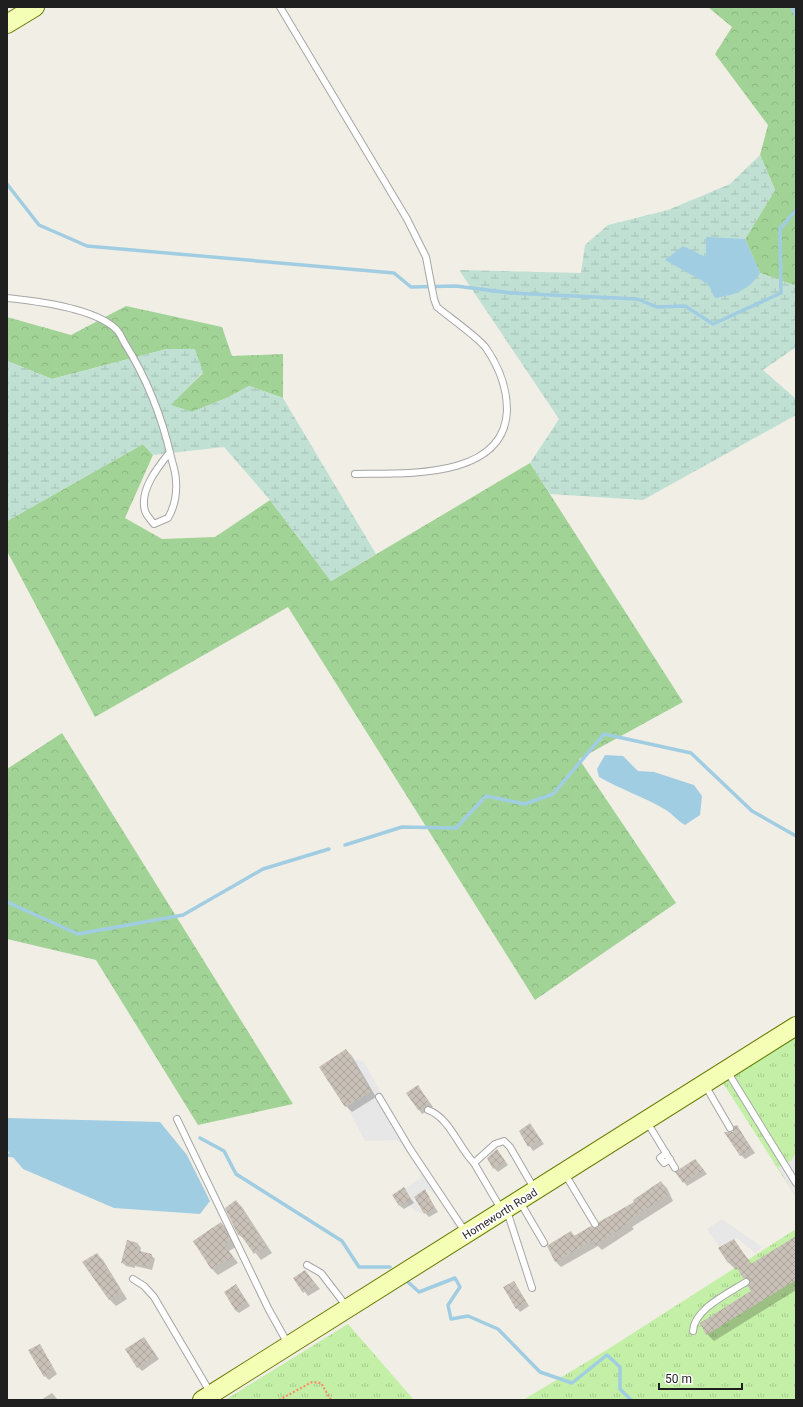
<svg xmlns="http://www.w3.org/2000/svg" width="803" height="1407" font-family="Roboto,sans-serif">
	<defs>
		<pattern id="grass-tufts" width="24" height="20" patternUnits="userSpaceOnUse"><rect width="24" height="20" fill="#c3efa6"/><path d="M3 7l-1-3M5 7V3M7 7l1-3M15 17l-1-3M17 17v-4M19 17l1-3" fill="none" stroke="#a7cc8e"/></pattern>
		<pattern id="forest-crowns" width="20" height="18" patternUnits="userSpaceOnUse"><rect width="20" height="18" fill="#a2d396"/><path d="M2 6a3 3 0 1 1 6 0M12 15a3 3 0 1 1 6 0" fill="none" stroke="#8bb581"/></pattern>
		<pattern id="wetland-marsh" width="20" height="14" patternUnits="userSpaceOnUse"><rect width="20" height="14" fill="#c0e0d4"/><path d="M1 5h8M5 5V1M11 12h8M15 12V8" fill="none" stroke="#a5c0b6"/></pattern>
		<pattern id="building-cross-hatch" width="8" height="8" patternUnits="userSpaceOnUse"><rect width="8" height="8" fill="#c9c1b7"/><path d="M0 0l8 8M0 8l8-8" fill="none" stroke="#aca59d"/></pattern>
	</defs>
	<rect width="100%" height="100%" fill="#f1eee5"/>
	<g fill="url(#grass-tufts)">
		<path d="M796 1037V1197L723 1083Z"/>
		<path d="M796 1229V1400H523L605 1351Z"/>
		<path d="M348 1324 414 1400H225Z"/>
	</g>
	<g fill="url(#forest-crowns)">
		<path d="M708 7H796V286L760 273 745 239 775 190 760 155 768 125 715 54 732 27Z"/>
		<path d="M126 306 222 327 232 356 283 354V398L249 386 229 397 192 412 170 405 203 373 167 349 52 379 7 361V317L71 335Z"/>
		<path d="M143 444 153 455 125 518 162 539 215 537 270 500 331 581 530 463 683 702 579 759 676 903 535 1000 288 607 95 717 7 551V521Z"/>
		<path d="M62 733 293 1104 198 1125 96 960 7 939V769Z"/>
	</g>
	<g fill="url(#wetland-marsh)">
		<path d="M760 155 775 190 745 239 760 273 796 286V347L763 370 796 399V415L643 500 550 494 530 463 559 419 459 270 581 273 585 245 608 225 668 210 730 184Z"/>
		<path d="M167 349H195L203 372 171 405 192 412 229 397 249 386 283 398 376 554 331 581 270 500 224 447 153 455 143 444 7 521V361L52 379Z"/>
	</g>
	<g fill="#e7e7e7">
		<path d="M352 1059 363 1061 409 1141 454 1211 462 1219 473 1223 454 1235V1226L450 1216 433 1192 426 1189 413 1198 423 1214 415 1211 409 1205 407 1202 411 1199 405 1189 419 1179 421 1177 420 1172 401 1143 396 1140 365 1141 347 1107 371 1092Z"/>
		<path d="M796 1152V1198L778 1167 791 1161Z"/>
		<path d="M722 1219 762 1247 755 1253 737 1238 720 1248 707 1229Z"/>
	</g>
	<g fill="#a1cde2">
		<path d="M706 237 745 239 760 273C749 290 735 295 715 298L708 284 665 260 683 246 706 257Z"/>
		<path d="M605 755 623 756 638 771 654 772 694 785 702 796 700 815 685 825C677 821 673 814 666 810 644 797 620 789 599 777L597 769Z"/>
		<path d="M7 1118 160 1122 187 1155 210 1201 200 1214 114 1208 23 1169 7 1150Z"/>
	</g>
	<g fill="#0003">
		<path d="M346 1050 352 1056 376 1097 352 1112 346 1106Z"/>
		<path d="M418 1086 433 1107 422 1114 407 1093Z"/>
		<path d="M530 1124 544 1144 533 1151 520 1131Z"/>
		<path d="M737 1126 755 1153 745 1159 741 1155 733 1133Z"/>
		<path d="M497 1150 508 1165 498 1172 494 1168Z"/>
		<path d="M695 1160 707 1174 687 1186 684 1182Z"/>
		<path d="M661 1182 667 1188 673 1201 632 1227 634 1229 602 1250 598 1246 561 1267 556 1262 548 1247 571 1233 575 1236 598 1229Z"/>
		<path d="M404 1189 414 1203 404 1209 400 1206Z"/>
		<path d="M425 1191 438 1212 429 1217 425 1213Z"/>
		<path d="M236 1201 242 1207 272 1253 261 1260 246 1240 239 1235 226 1208Z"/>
		<path d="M221 1223 227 1229 236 1247 229 1251 238 1263 218 1275 212 1269 194 1241Z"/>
		<path d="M733 1240 752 1264 796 1241V1290L714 1341 707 1334 753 1291 751 1284 738 1268 736 1270 729 1263 720 1248Z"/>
		<path d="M138 1244 141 1248 140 1252 151 1255 155 1259 152 1270 135 1266V1268L126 1266 122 1262Z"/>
		<path d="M97 1254 103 1260 127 1299 116 1306 110 1300Z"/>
		<path d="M305 1271 320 1289 308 1296 295 1278Z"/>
		<path d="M514 1282 529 1306 520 1312 517 1308Z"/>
		<path d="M236 1285 250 1306 239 1313 235 1310Z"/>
		<path d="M144 1338 159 1359 142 1371 138 1367Z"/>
		<path d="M40 1346 57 1374 49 1380 45 1376Z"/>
		<path d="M52 1393 58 1400H41Z"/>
	</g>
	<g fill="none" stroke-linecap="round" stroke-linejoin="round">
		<g stroke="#a1cde2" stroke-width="3.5">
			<path d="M792 7 796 15"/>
			<path d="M7 184 39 225 87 246 394 273 411 287 456 286 511 293 637 299 657 307 685 306 713 324 781 293 780 229 796 210"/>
			<path d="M345 845 402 827 456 828 486 796 525 804 553 794 604 734 691 753 752 811 796 836"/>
			<path d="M7 902 78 934 183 915 263 869 329 849"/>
			<path d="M200 1138 224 1151 236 1174 342 1241 359 1267H390"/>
			<path d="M7 1155 16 1156"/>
			<path d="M408 1282 419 1292 455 1278 460 1287 448 1305 451 1319 468 1316 498 1329 540 1372 572 1383 607 1355 620 1367V1389L631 1400"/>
		</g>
	</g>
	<g fill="url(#building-cross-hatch)">
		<path d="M346 1049 371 1091 345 1107 319 1067Z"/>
		<path d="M418 1085 429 1103 418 1110 406 1093Z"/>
		<path d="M530 1123 541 1140 528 1147 519 1131Z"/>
		<path d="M737 1125 751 1149 740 1156 724 1132H733L734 1126Z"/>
		<path d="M497 1149 505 1161 493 1169 487 1158Z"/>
		<path d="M695 1159 704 1170 683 1183 675 1172Z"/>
		<path d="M661 1181 668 1195 627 1221 629 1223 596 1245 593 1240 555 1262 547 1246 548 1245 571 1231 574 1236 591 1226 597 1228 599 1222 634 1202 633 1200Z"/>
		<path d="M404 1187 411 1199 399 1206 392 1195Z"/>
		<path d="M425 1189 435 1208 424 1214 414 1197Z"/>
		<path d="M236 1200 266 1247 254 1254 240 1234 238 1235 225 1208Z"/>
		<path d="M221 1222 230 1240 224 1245 233 1257 211 1269 193 1241Z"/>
		<path d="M796 1236V1280L706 1335 700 1323 751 1291 748 1286 750 1282V1279L743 1278 733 1261 728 1263 718 1248 734 1239 751 1264Z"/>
		<path d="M127 1240 138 1243 136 1250 152 1254 148 1267 132 1263 131 1265 121 1263Z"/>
		<path d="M97 1253 122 1292 109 1300 82 1262Z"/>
		<path d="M305 1270 316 1285 303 1293 293 1278Z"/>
		<path d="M514 1281 526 1302 516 1309 503 1287Z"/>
		<path d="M236 1284 247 1302 235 1310 224 1292Z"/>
		<path d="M144 1337 156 1355 137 1368 125 1349Z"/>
		<path d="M40 1344 54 1369 44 1377 28 1350Z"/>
	</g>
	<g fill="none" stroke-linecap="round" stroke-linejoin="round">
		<defs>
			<g id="lane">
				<path d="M280 7 407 219 426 257 434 299 437 307C449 317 478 337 486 348 499 367 507 387 507 410 505 480 403 473 355 474"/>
				<path d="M7 298C37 301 94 308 116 329 120 333 122 338 124 342 146 377 162 417 171 457 173 465 176 473 176 481 177 495 175 506 168 518L154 524C151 520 146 515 145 511 139 490 158 467 170 452"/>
				<path d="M727 1071 796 1183"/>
				<path d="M705 1085 730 1128"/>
				<path d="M379 1097 410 1149 466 1233"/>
				<path d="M428 1110C450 1118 458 1147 474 1163"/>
				<path d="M177 1119 268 1308 288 1344"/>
				<path d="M647 1122 675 1168"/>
				<path d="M666 1153 660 1158 664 1163 670 1159"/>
				<path d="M565 1174 595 1224"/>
				<path d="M520 1202 544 1243"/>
				<path d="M501 1209 474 1163 495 1144 504 1141 510 1147 535 1190"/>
				<path d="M507 1211 532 1288"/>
				<path d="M307 1265 321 1273 347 1307"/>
				<path d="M133 1279 144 1286 154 1297 210 1392"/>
				<path d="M693 1331C694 1309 729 1293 746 1282"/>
			</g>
			<g id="secondary">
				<path d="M7 24 35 7"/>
				<path d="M202 1400 796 1026"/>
			</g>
		</defs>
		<use href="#lane" stroke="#a6a6a6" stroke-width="8"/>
		<use href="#secondary" stroke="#637c00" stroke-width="20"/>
		<path stroke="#ff8667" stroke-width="2" stroke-dasharray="2 2" stroke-linecap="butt" d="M279 1400 312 1382 321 1383 331 1400"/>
		<use href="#lane" stroke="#fff" stroke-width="6"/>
		<use href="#secondary" stroke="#f4ffb5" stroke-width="18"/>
	</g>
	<g text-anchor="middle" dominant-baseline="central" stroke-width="4" stroke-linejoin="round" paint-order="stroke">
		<g font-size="11" fill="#1f1f1f" stroke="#fff">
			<text transform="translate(500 1214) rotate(-32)">Homeworth Road</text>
		</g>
	</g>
	<rect width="803" height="1407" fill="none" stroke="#1f1f1f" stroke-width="16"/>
	<path d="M659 1383v6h83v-6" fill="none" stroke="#1f1f1f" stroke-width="2"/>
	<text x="665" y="1383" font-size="12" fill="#1f1f1f" stroke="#ffffff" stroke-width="3" paint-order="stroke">50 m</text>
</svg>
